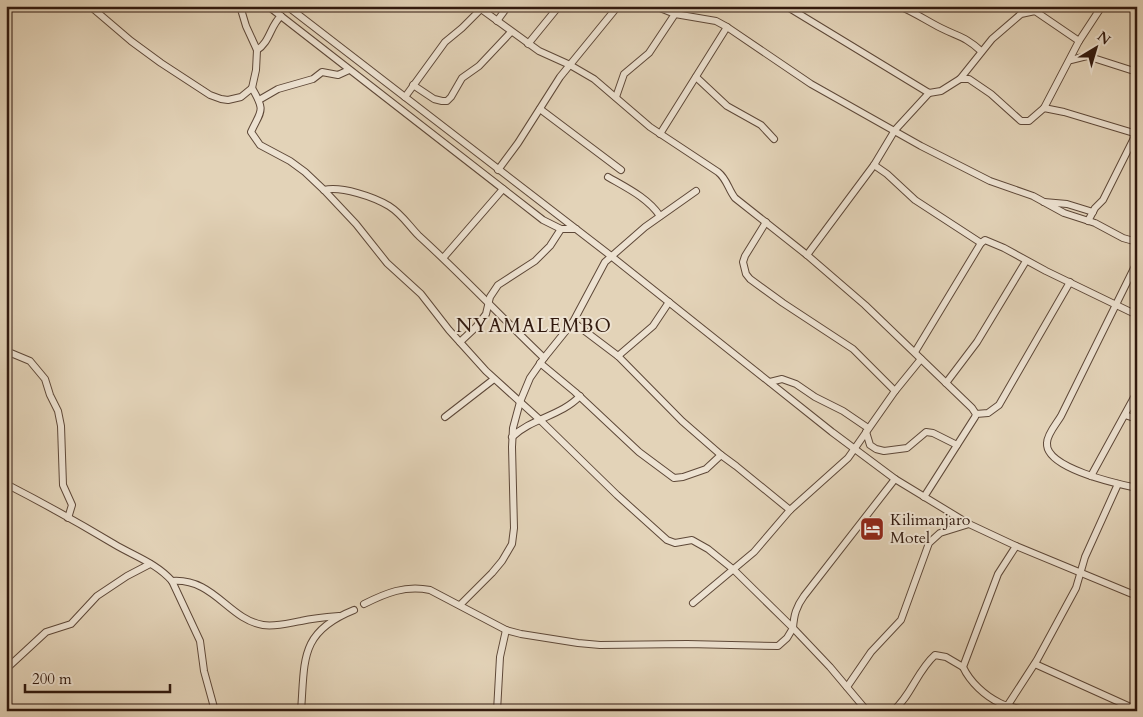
<svg xmlns="http://www.w3.org/2000/svg" width="1143" height="717" font-family="Cardo,serif">
	<rect width="100%" height="100%" fill="#e3d3b8"/>
	<filter id="stains"><feTurbulence type="fractalNoise" baseFrequency=".004" numOctaves="4"/><feColorMatrix values="0 0 0 0 .2 0 0 0 0 .09 0 0 0 0 .02 0 0 0 .5 -.17"/></filter>
	<radialGradient id="worn" r=".72"><stop offset=".6" stop-color="#630" stop-opacity="0"/><stop offset="1" stop-color="#630" stop-opacity=".3"/></radialGradient>
	<g fill="none" stroke-linecap="round" stroke-linejoin="round">
		<defs>
			<g id="minor">
				<path d="M90 6 131 41 161 63 210 95 221 99 228 100 241 97 252 88 256 70 257 50 246 26 240 6"/>
				<path d="M268 6 543 220 561 229H576"/>
				<path d="M287 6 611 256 832 432 895 479 969 524 1016 546 1137 596"/>
				<path d="M477 6 539 51 570 65 594 79 650 127 718 172C727 179 728 189 735 198L807 255 865 305 972 408 976 414 975 417 924 497"/>
				<path d="M655 6 675 14 716 21 727 27 811 84 921 146 990 181 1033 196 1064 213 1095 223 1123 238 1137 242"/>
				<path d="M786 6 929 93 941 91 960 79H969L991 94 1021 121H1029L1044 108 1064 112 1137 134"/>
				<path d="M899 6C914 12 927 21 941 28 959 37 966 37 981 51"/>
				<path d="M497 21 508 6"/>
				<path d="M528 44 559 6"/>
				<path d="M257 50C270 42 270 26 281 16"/>
				<path d="M1071 60 1087 56 1137 72"/>
				<path d="M696 77 727 106 761 125 774 139"/>
				<path d="M960 79 992 39 1021 14 1035 11 1079 41"/>
				<path d="M413 85 434 99 442 101H447L451 97 462 78 479 66 511 32"/>
				<path d="M252 88C266 112 261 110 251 132L260 145 290 161 305 172 324 190 356 224 387 263 421 294 449 330 486 371 539 419 617 495 667 540 675 543 692 540 708 549 734 570 793 628 787 638 778 646 687 644 600 645 578 643 521 634 506 630 430 590C405 585 386 593 364 604"/>
				<path d="M405 97 445 42 462 28 481 9"/>
				<path d="M616 97 624 74 649 53 675 14"/>
				<path d="M259 100 278 89 313 79 322 72 338 75 349 70"/>
				<path d="M1044 108 1079 41 1102 6"/>
				<path d="M540 109 621 170"/>
				<path d="M660 134 727 27"/>
				<path d="M874 165 887 174 915 200 981 243"/>
				<path d="M498 170 518 143 560 77 618 6"/>
				<path d="M608 177C627 188 648 198 660 216"/>
				<path d="M324 190C342 186 374 197 389 206 402 214 409 226 419 236 462 275 502 318 544 358"/>
				<path d="M1044 202 1067 204 1093 212"/>
				<path d="M1088 221 1095 208 1103 200 1136 134"/>
				<path d="M766 222 745 256 743 262 746 274 750 279 783 303 853 349 895 391"/>
				<path d="M807 255 874 165 895 130 929 93"/>
				<path d="M444 257 503 189"/>
				<path d="M1137 262 1061 416C1057 423 1047 434 1047 443 1045 468 1118 484 1137 488"/>
				<path d="M573 322 618 356 682 421 721 455 736 466 790 510"/>
				<path d="M460 342 476 327 486 314 490 297 498 285 535 261 550 246 561 229"/>
				<path d="M6 351 30 361 45 379 50 395 58 411 61 426 63 485 72 505 68 518"/>
				<path d="M915 352 981 243 985 240 1004 248 1046 271 1137 315"/>
				<path d="M618 356 653 326 669 302"/>
				<path d="M540 363 575 392 639 452 674 478 683 477 706 469 721 455"/>
				<path d="M770 382 782 379 796 384 815 397 843 411 868 428"/>
				<path d="M946 383 977 342 1026 261"/>
				<path d="M976 414 988 413 999 405 1070 282"/>
				<path d="M1125 415 1137 419"/>
				<path d="M445 417 494 379"/>
				<path d="M866 432 870 445 876 449 884 451 907 448 926 432 933 433 957 445"/>
				<path d="M512 437C532 418 561 416 580 396"/>
				<path d="M1091 476 1137 392"/>
				<path d="M6 484C43 503 79 523 114 544 134 556 156 563 172 581L200 641 204 671 215 711"/>
				<path d="M1016 546 998 574 963 667C970 682 985 696 1000 703 1008 707 1018 708 1027 711"/>
				<path d="M172 581C214 578 228 619 263 625 276 627 289 623 301 621 314 618 326 617 339 616"/>
				<path d="M693 603 754 552 790 510 848 458 895 391 921 359"/>
				<path d="M460 605 492 573 502 561 512 544 514 528 512 447 513 428 520 402 530 378 544 358 573 322 605 262 645 227 696 191"/>
				<path d="M1035 664 1137 710"/>
				<path d="M6 669 46 632 71 624 97 596 127 576 150 564"/>
				<path d="M847 687 871 652 901 620 929 543 940 533 969 524"/>
				<path d="M301 711C305 660 299 632 354 610"/>
				<path d="M497 711 500 657 506 630"/>
				<path d="M867 711 830 667 793 628C794 615 796 607 804 596L895 479"/>
				<path d="M893 711C911 696 917 671 935 655L946 657 963 667"/>
				<path d="M1004 711 1037 660 1076 588 1085 557 1118 484"/>
			</g>
		</defs>
		<use href="#minor" stroke="#5e4838" stroke-width="8"/>
		<use href="#minor" stroke="#ede2d1" stroke-width="6"/>
	</g>
	<defs>
		<symbol id="hotel-square" viewBox="-11 -11 22 22"><rect x="-9" y="-9" width="18" height="18" rx="4" fill="#8f2418" stroke="#ede2d1"/><path d="M-6-4.5h1.5V1H6V5H4.5V3h-9V5H-6ZM-4 0a1.8 1.8 0 1 1 3.6 0ZM.5 0V-2.5h3Q6-2.5 6 0Z" fill="#fff"/></symbol>
	</defs>
	<g fill-rule="evenodd">
		<use href="#hotel-square" x="858" y="515" width="28" height="28"/>
	</g>
	<g text-anchor="middle" dominant-baseline="central" stroke-width="4" stroke-linejoin="round" paint-order="stroke">
		<g font-size="16" fill="#31190e" stroke="#ede2d1" text-anchor="start">
			<text x="890" y="520">Kilimanjaro<tspan x="890" dy="18">Motel</tspan></text>
		</g>
		<g font-size="19" letter-spacing="1" fill="#31190e" stroke="#ede2d1">
			<text x="534" y="326">NYAMALEMBO</text>
		</g>
	</g>
	<rect width="1143" height="717" fill="none" stroke="#e3d3b8" stroke-width="25"/>
	<rect x="8" y="8" width="1128" height="702" fill="none" stroke="#31190e" stroke-width="2.5"/>
	<rect x="12" y="12" width="1118" height="692" fill="none" stroke="#31190e"/>
	<g transform="translate(1096 48) rotate(38)" stroke="#ede2d1" stroke-width="4" paint-order="stroke">
	<path d="M0-4L9 19L0 12L-9 19Z" fill="#31190e"/>
	<text y="-8" font-size="14" font-weight="bold" text-anchor="middle" fill="#31190e">N</text>
	</g>
	<path d="M25 684v8h145v-8" fill="none" stroke="#31190e" stroke-width="2.5"/>
	<text x="32" y="684" font-size="15" fill="#31190e" stroke="#ede2d1" stroke-width="4" paint-order="stroke">200 m</text>
	<rect width="100%" height="100%" filter="url(#stains)"/>
	<rect width="100%" height="100%" fill="url(#worn)"/>
</svg>
